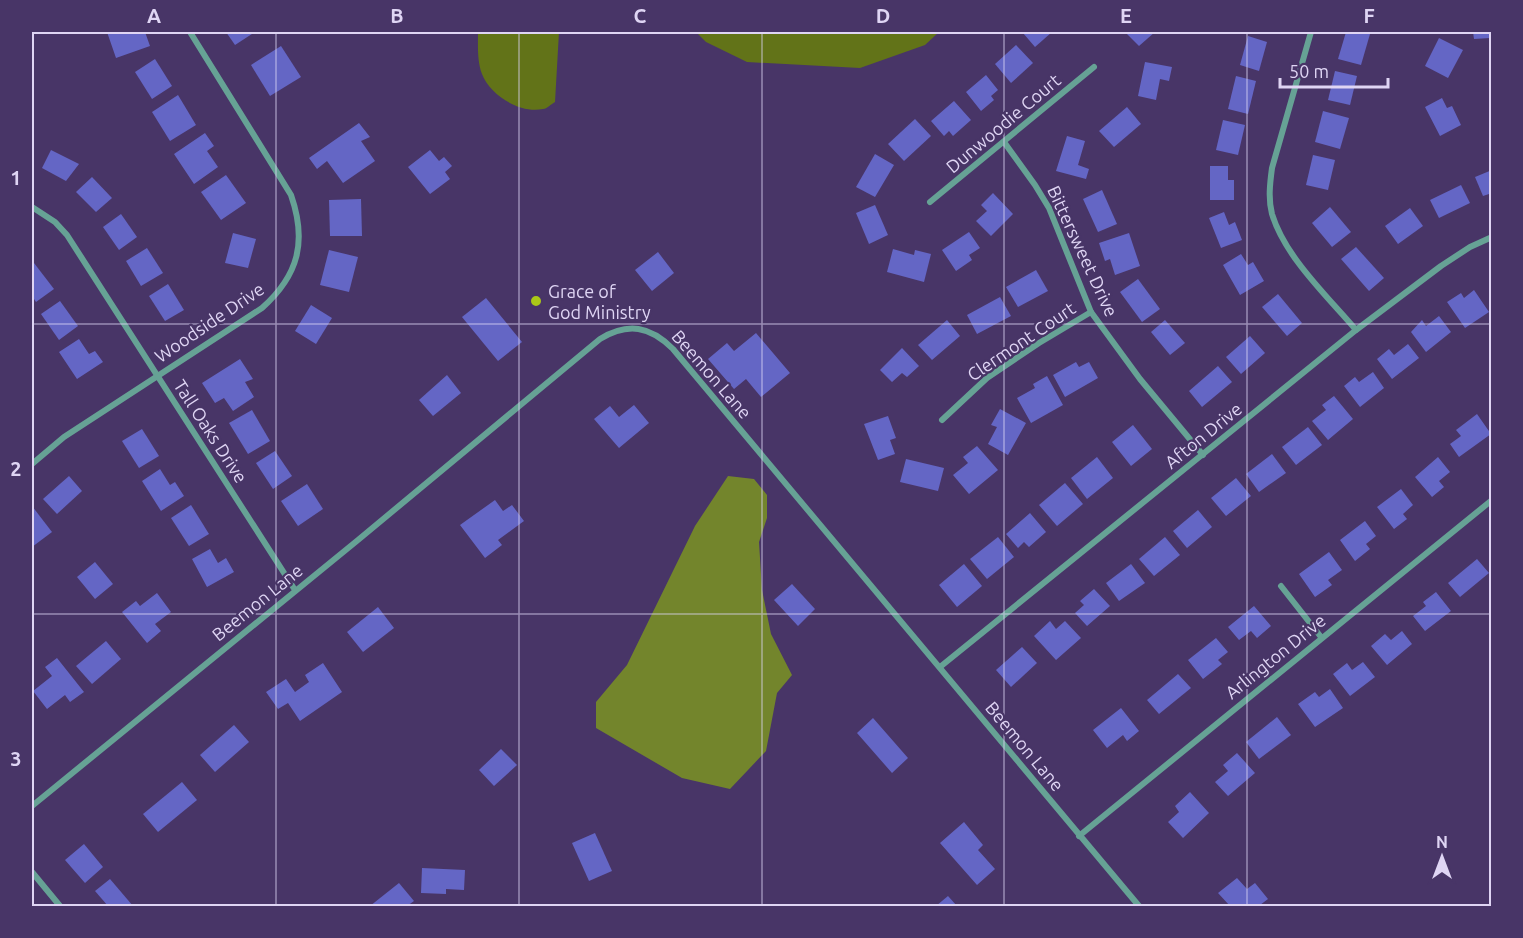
<svg xmlns="http://www.w3.org/2000/svg" width="1523" height="938" font-family="Ubuntu,sans-serif">
	<rect width="100%" height="100%" fill="#483567"/>
	<g fill="#627318">
		<path d="M478 32H559L555 102C551 104 547 109 543 109 520 114 490 95 482 74 477 61 478 45 478 32Z"/>
		<path d="M696 32H939L925 45 860 68 747 62 706 42Z"/>
	</g>
	<path fill="#73852c" d="M728 476 754 479 767 495V518L759 542 762 590 771 634 792 675 777 693 766 751 730 789 682 778 596 728V702L627 665 695 526Z"/>
	<g fill="#6466c5">
		<path d="M107 32H137V34L145 32 150 46 116 58Z"/>
		<path d="M226 32H255L235 45Z"/>
		<path d="M1025 32H1052L1035 47 1023 33Z"/>
		<path d="M1125 32H1155L1139 46Z"/>
		<path d="M1346 32H1360L1370 34 1361 65 1338 59Z"/>
		<path d="M1473 32H1490V38L1474 39Z"/>
		<path d="M1248 36 1267 42 1259 71 1240 65Z"/>
		<path d="M1439 38 1463 50 1448 78 1425 66Z"/>
		<path d="M1016 45 1033 63 1011 83 995 64Z"/>
		<path d="M281 46 301 77 270 96 251 65Z"/>
		<path d="M155 59 172 86 152 99 135 72Z"/>
		<path d="M1145 62 1172 67 1169 81 1160 79 1156 100 1138 96Z"/>
		<path d="M1335 71 1357 76 1350 105 1328 100Z"/>
		<path d="M986 75 998 90 991 96 994 100 981 111 966 92Z"/>
		<path d="M1236 76 1256 81 1248 114 1228 109Z"/>
		<path d="M178 95 196 125 170 141 152 112Z"/>
		<path d="M1442 98 1447 108 1452 106 1461 125 1440 136 1425 107Z"/>
		<path d="M954 101 971 120 953 136 949 131 944 136 931 121Z"/>
		<path d="M1127 107 1141 124 1114 147 1099 131Z"/>
		<path d="M1323 111 1349 118 1340 149 1315 142Z"/>
		<path d="M915 119 931 136 904 161 888 144Z"/>
		<path d="M1223 120 1245 125 1238 155 1216 150Z"/>
		<path d="M359 123 370 137 361 141 375 161 343 183 327 161 317 169 309 158Z"/>
		<path d="M205 133 214 146 207 151 218 167 194 184 174 154Z"/>
		<path d="M1067 136 1085 141 1078 165 1089 169 1086 179 1056 171Z"/>
		<path d="M51 150 79 164 66 181 42 168Z"/>
		<path d="M430 150 439 161 444 157 452 166 445 172 450 179 430 194 408 167Z"/>
		<path d="M875 154 894 165 875 197 856 187Z"/>
		<path d="M1313 155 1335 160 1328 190 1306 185Z"/>
		<path d="M1210 166H1228V180H1234V200H1210Z"/>
		<path d="M1492 170V193L1483 196 1475 177Z"/>
		<path d="M226 175 246 203 221 220 201 192Z"/>
		<path d="M92 177 112 198 96 212 76 192Z"/>
		<path d="M1461 185 1470 203 1439 218 1430 200Z"/>
		<path d="M1102 190 1117 224 1098 232 1083 199Z"/>
		<path d="M993 193 1013 214 991 236 976 221 987 211 981 205Z"/>
		<path d="M361 199 362 236H330L329 200Z"/>
		<path d="M875 205 888 235 869 244 856 213Z"/>
		<path d="M1330 207 1351 232 1332 247 1312 223Z"/>
		<path d="M1410 208 1423 226 1398 244 1385 226Z"/>
		<path d="M1224 212 1229 225 1235 222 1242 240 1221 248 1209 218Z"/>
		<path d="M121 214 137 237 119 250 103 227Z"/>
		<path d="M969 232 980 248 969 255 972 260 956 271 942 250Z"/>
		<path d="M233 233 256 239 248 268 225 263Z"/>
		<path d="M1129 233 1140 266 1115 275 1110 259 1105 261 1099 243Z"/>
		<path d="M1356 247 1384 278 1369 291 1341 259Z"/>
		<path d="M147 248 163 273 141 286 126 261Z"/>
		<path d="M893 249 914 255 915 250 931 254 924 282 887 272Z"/>
		<path d="M329 250 358 257 349 292 320 285Z"/>
		<path d="M658 252 674 273 652 291 635 270Z"/>
		<path d="M1241 254 1248 265 1253 262 1264 281 1240 295 1223 265Z"/>
		<path d="M34 263 54 289 36 302 32 296V265Z"/>
		<path d="M1036 270 1048 291 1018 307 1006 287Z"/>
		<path d="M1138 279 1160 309 1142 322 1120 292Z"/>
		<path d="M168 284 184 310 165 321 149 296Z"/>
		<path d="M1474 290 1489 312 1465 328 1447 302 1461 293 1464 298Z"/>
		<path d="M1278 294 1302 323 1287 336 1262 307Z"/>
		<path d="M1000 297 1011 316 977 334 967 315Z"/>
		<path d="M486 298 522 342 498 361 462 317Z"/>
		<path d="M60 301 78 326 59 340 41 314Z"/>
		<path d="M311 305 332 318 316 344 295 331Z"/>
		<path d="M1439 316 1451 332 1426 352 1411 332 1422 320 1426 326Z"/>
		<path d="M947 320 960 336 932 360 918 345Z"/>
		<path d="M1165 320 1185 343 1170 355 1151 332Z"/>
		<path d="M756 333 790 373 761 397 746 379 734 389 708 359 727 343 734 351Z"/>
		<path d="M1250 336 1265 353 1241 374 1226 357Z"/>
		<path d="M79 339 89 354 95 351 103 362 77 379 59 352Z"/>
		<path d="M1408 344 1419 358 1392 379 1377 359 1389 349 1394 355Z"/>
		<path d="M902 348 919 366 907 377 902 373 892 382 880 370Z"/>
		<path d="M240 359 253 379 245 382 254 397 233 411 224 398 215 403 202 383Z"/>
		<path d="M1076 362 1079 367 1089 362 1098 378 1065 397 1053 375Z"/>
		<path d="M1218 366 1232 382 1202 407 1189 391Z"/>
		<path d="M1373 372 1384 388 1360 407 1344 386 1355 377 1359 382Z"/>
		<path d="M447 375 461 393 433 416 419 400Z"/>
		<path d="M1047 376 1063 405 1031 423 1017 398 1035 388 1033 384Z"/>
		<path d="M1334 396 1353 419 1328 440 1312 421 1326 410 1322 405Z"/>
		<path d="M634 405 649 423 619 448 594 419 610 406 619 417Z"/>
		<path d="M1000 409 1026 423 1008 455 988 444 997 427 991 425Z"/>
		<path d="M252 410 270 441 248 454 229 423Z"/>
		<path d="M1477 414 1491 434 1459 457 1450 444 1461 436 1456 430Z"/>
		<path d="M888 416 896 438 890 440 895 454 878 460 864 424Z"/>
		<path d="M1133 425 1152 449 1131 466 1112 442Z"/>
		<path d="M1308 427 1322 445 1296 465 1282 447Z"/>
		<path d="M142 429 159 456 139 468 122 441Z"/>
		<path d="M977 446 998 470 969 494 953 475 968 463 963 457Z"/>
		<path d="M275 451 292 476 273 489 256 463Z"/>
		<path d="M1272 454 1286 473 1259 492 1246 474Z"/>
		<path d="M1097 457 1113 478 1087 499 1071 478Z"/>
		<path d="M1438 457 1450 472 1439 481 1444 487 1432 497 1415 477Z"/>
		<path d="M906 459 944 468 938 491 900 482Z"/>
		<path d="M160 469 170 485 175 482 184 496 161 511 142 481Z"/>
		<path d="M69 476 82 491 57 514 43 499Z"/>
		<path d="M1236 478 1251 496 1226 516 1211 498Z"/>
		<path d="M1065 483 1083 504 1057 526 1039 505Z"/>
		<path d="M307 484 323 509 298 526 281 501Z"/>
		<path d="M1401 489 1413 505 1403 514 1407 519 1394 529 1377 507Z"/>
		<path d="M495 500 503 511 512 505 524 521 498 540 502 545 485 558 460 525Z"/>
		<path d="M191 505 209 534 189 546 171 518Z"/>
		<path d="M32 506 52 532 32 547Z"/>
		<path d="M1198 510 1212 527 1187 548 1173 531Z"/>
		<path d="M1030 513 1046 532 1029 547 1024 542 1018 548 1006 534Z"/>
		<path d="M1365 521 1376 536 1366 544 1370 549 1355 561 1340 540Z"/>
		<path d="M998 537 1014 557 987 579 970 559Z"/>
		<path d="M1165 537 1180 555 1154 576 1139 559Z"/>
		<path d="M210 549 218 563 226 558 234 572 207 587 192 559Z"/>
		<path d="M1329 552 1342 570 1328 580 1332 585 1315 597 1299 574Z"/>
		<path d="M1477 559 1489 573 1460 597 1448 583Z"/>
		<path d="M95 562 113 584 95 599 77 577Z"/>
		<path d="M964 564 982 586 957 607 939 585Z"/>
		<path d="M1131 564 1145 583 1119 601 1106 583Z"/>
		<path d="M792 584 815 609 798 626 774 600Z"/>
		<path d="M1094 589 1110 606 1087 626 1075 613 1084 605 1080 601Z"/>
		<path d="M1436 592 1451 611 1425 631 1413 616 1426 606 1423 602Z"/>
		<path d="M157 593 171 612 155 624 161 631 147 643 122 612 136 601 140 606Z"/>
		<path d="M1254 606 1271 626 1257 638 1251 631 1239 640 1228 627Z"/>
		<path d="M378 607 394 628 363 652 347 632Z"/>
		<path d="M1050 621 1056 629 1065 621 1081 638 1056 660 1034 636Z"/>
		<path d="M1402 631 1412 644 1387 665 1371 646 1385 634 1391 640Z"/>
		<path d="M1216 638 1228 652 1218 660 1222 664 1203 679 1188 660Z"/>
		<path d="M106 641 121 659 92 684 76 666Z"/>
		<path d="M1022 647 1037 663 1011 687 996 670Z"/>
		<path d="M57 658 84 692 70 702 65 695 47 709 33 691 52 676 45 667Z"/>
		<path d="M1363 662 1375 677 1350 696 1333 674 1347 663 1352 670Z"/>
		<path d="M323 663 342 692 300 721 288 703 278 709 266 692 286 679 295 692 309 682 305 675Z"/>
		<path d="M1178 674 1191 688 1159 714 1147 700Z"/>
		<path d="M1330 689 1343 708 1315 727 1298 704 1315 692 1319 697Z"/>
		<path d="M1121 708 1139 731 1127 741 1123 735 1107 748 1093 730Z"/>
		<path d="M1277 717 1291 735 1259 759 1246 742Z"/>
		<path d="M873 718 908 758 892 773 857 733Z"/>
		<path d="M234 725 249 742 215 772 200 755Z"/>
		<path d="M501 749 517 765 494 786 479 770Z"/>
		<path d="M1237 753 1255 773 1228 796 1215 782 1228 771 1223 765Z"/>
		<path d="M182 782 197 800 158 832 143 814Z"/>
		<path d="M1190 792 1209 813 1183 838 1168 822 1179 812 1175 806Z"/>
		<path d="M964 822 983 845 978 850 995 869 977 885 940 843Z"/>
		<path d="M595 833 612 871 589 881 572 843Z"/>
		<path d="M84 844 103 867 85 883 65 860Z"/>
		<path d="M422 868 465 870 464 890 446 889V894L421 893Z"/>
		<path d="M1237 878 1247 889 1255 883 1268 899 1260 905 1261 906H1230L1218 893Z"/>
		<path d="M110 879 133 906H108L95 891Z"/>
		<path d="M399 883 414 901 407 906H370Z"/>
		<path d="M948 896 957 906H936Z"/>
	</g>
	<g fill="none" stroke-linecap="round" stroke-linejoin="round">
		<g stroke="#66a295" stroke-width="6">
			<path d="M1311 32 1272 168C1270 183 1268 199 1272 214 1285 257 1328 297 1356 330"/>
			<path d="M1004 142 1035 185 1049 208 1091 312 1140 379 1203 455"/>
			<path d="M930 202 1094 67"/>
			<path d="M32 207 55 222 67 235 295 590"/>
			<path d="M942 420 987 378 1039 343 1091 312"/>
			<path d="M32 464 64 437 262 308C299 275 307 241 291 195L190 32"/>
			<path d="M1281 586 1321 637"/>
			<path d="M940 667 1356 330 1441 266 1470 247 1492 237"/>
			<path d="M32 806 358 540 600 339C628 322 650 326 673 349L1139 906"/>
			<path d="M1079 836 1492 500"/>
			<path d="M32 872 60 906"/>
		</g>
	</g>
	<path fill="none" stroke="#dfd5f4" stroke-width="1.5" stroke-opacity="0.55" d="M276 32V906M519 32V906M762 32V906M1004 32V906M1247 32V906M32 324H1492M32 614H1492"/>
	<circle fill="#aac717" stroke="#483567" stroke-width="2" cx="536" cy="301" r="6"/>
	<g text-anchor="middle" dominant-baseline="central" stroke-width="4.5" stroke-linejoin="round" paint-order="stroke">
		<g font-size="18" fill="#dfd5f4" stroke="#483567">
			<text transform="translate(1003 123) rotate(-40)">Dunwoodie Court</text>
			<text transform="translate(1083 251) rotate(65)">Bittersweet Drive</text>
			<text transform="translate(209 322) rotate(-34)">Woodside Drive</text>
			<text transform="translate(1021 341) rotate(-34)">Clermont Court</text>
			<text transform="translate(712 374) rotate(49)">Beemon Lane</text>
			<text transform="translate(211 431) rotate(57)">Tall Oaks Drive</text>
			<text transform="translate(1203 435) rotate(-39)">Afton Drive</text>
			<text transform="translate(257 602) rotate(-39)">Beemon Lane</text>
			<text transform="translate(1275 656) rotate(-39)">Arlington Drive</text>
			<text transform="translate(1025 746) rotate(50)">Beemon Lane</text>
		</g>
		<g font-size="18" fill="#dfd5f4" stroke="#483567" text-anchor="start">
			<text x="548" y="291">Grace of<tspan x="548" dy="21">God Ministry</tspan></text>
		</g>
	</g>
	<rect width="1523" height="938" fill="none" stroke="#483567" stroke-width="66"/>
	<g transform="translate(1442 857)" stroke="#483567" stroke-width="4.5" paint-order="stroke">
	<path d="M0-4.5L10 22L0 15L-10 22Z" fill="#dfd5f4"/>
	<text y="-9" font-size="16" font-weight="bold" text-anchor="middle" fill="#dfd5f4">N</text>
	</g>
	<path d="M1280 78v9h108v-9" fill="none" stroke="#dfd5f4" stroke-width="3"/>
	<text x="1289" y="78" font-size="18" fill="#dfd5f4" stroke="#483567" stroke-width="4.5" paint-order="stroke">50 m</text>
	<rect x="33" y="33" width="1457" height="872" fill="none" stroke="#dfd5f4" stroke-width="2"/>
	<g font-size="20" text-anchor="middle" font-weight="bold" fill="#dfd5f4">
		<text x="154" y="23">A</text>
		<text x="397" y="23">B</text>
		<text x="640" y="23">C</text>
		<text x="883" y="23">D</text>
		<text x="1126" y="23">E</text>
		<text x="1369" y="23">F</text>
		<text x="16" y="185">1</text>
		<text x="16" y="476">2</text>
		<text x="16" y="766">3</text>
	</g>
</svg>
